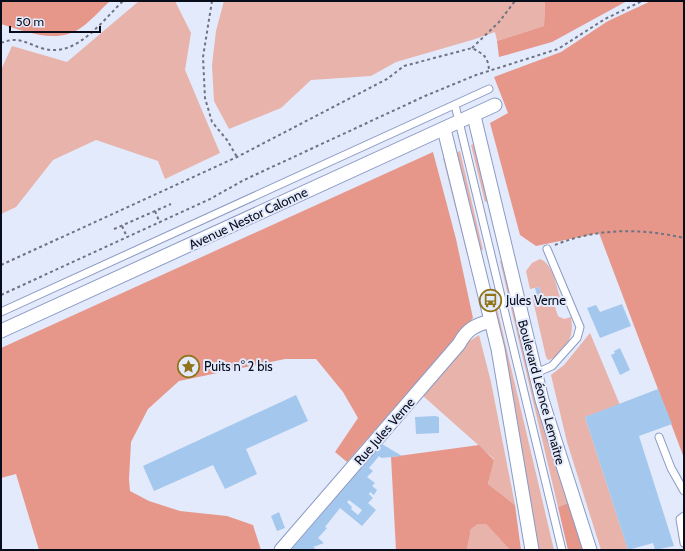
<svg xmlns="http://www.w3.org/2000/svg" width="685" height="551" font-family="Cabin,sans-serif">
	<rect width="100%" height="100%" fill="#e3eafc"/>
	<g fill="#e7b3aa">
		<path d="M139 1H175L191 33 185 70 220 153 165 179 158 161 96 140 53 160 16 207 1 214V70L12 46 67 62Z"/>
		<path d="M224 1H545L544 26 497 41 495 32 472 40 396 62 371 76 311 80 281 108 229 129 214 101 212 65 216 31Z"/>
		<path d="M477 143 491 201 485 202 471 145Z"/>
		<path d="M460 151 483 250 477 251 455 153Z"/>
		<path d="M448 156 471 253 467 254 443 158Z"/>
		<path d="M540 259C553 264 556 285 560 297L554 304 558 316 564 319 571 317C572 324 573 333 569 340 566 347 556 359 548 360L546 357 532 296 541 294 539 287 530 289 526 271 532 263Z"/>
		<path d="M504 260 571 502 558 507 500 261Z"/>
		<path d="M497 308 554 550H536L491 310Z"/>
		<path d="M590 333 620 405 585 417 628 550H601L567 442 551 375 564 365Z"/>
		<path d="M479 335 491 382 515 505 488 484 494 459 422 395 466 336 471 340Z"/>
		<path d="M478 524H486L510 550H467L471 529Z"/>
	</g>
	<g fill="#e7978a">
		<path d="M1 1H110C101 9 92 20 82 27 58 45 27 32 1 24Z"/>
		<path d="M545 1H627L552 42 499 57 497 41 544 26Z"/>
		<path d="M651 1H684V458L599 233 536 246 520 235 490 123 508 113 494 77 561 52 608 21Z"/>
		<path d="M433 152 456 239 473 318 347 462 335 452 358 418 343 392 316 359H285L179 381 148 409 131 442 129 479 130 491 149 501 180 511 227 516 253 525 261 550H39L16 474 1 478V348Z"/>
		<path d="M479 445 494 460 488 484 515 505 521 550H510L486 524H478L471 529 467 550H396L391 457Z"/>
		<path d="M571 502 586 550H568L558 507Z"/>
	</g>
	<g fill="#a4c8ed" fill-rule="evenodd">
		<path d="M539 287 541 294 537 295 535 288Z"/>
		<path d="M622 304 631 326 600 338 587 308 596 305 600 312Z"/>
		<path d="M620 348 630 370 620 375 611 355 615 353 614 351Z"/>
		<path d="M658 389 672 424 639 436 674 546 655 550 653 543 628 550 585 417Z"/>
		<path d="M296 395 308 421 246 449 257 474 225 489 213 465 154 491 143 466Z"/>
		<path d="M435 416 439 417V433L416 434 415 417Z"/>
		<path d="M382 444 402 456 381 458 379 456 369 468 373 471 367 477 375 483 372 486 377 490 374 495 370 492 369 494 373 498 368 503 376 510 362 526 340 508 325 527 327 528 318 538 324 543 313 547 317 550H291ZM349 500 362 510 358 515 351 509 352 507 347 502Z"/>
		<path d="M279 512 285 528 277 531 271 516Z"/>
	</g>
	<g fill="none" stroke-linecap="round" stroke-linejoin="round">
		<defs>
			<g id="service">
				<path d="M455 105 562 550"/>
				<path d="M1 312 489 89"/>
				<path d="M536 373 552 366 577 338 580 327 547 249"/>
				<path d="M659 437 671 468 684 491"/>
				<path d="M684 516 680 519 684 543"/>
			</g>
			<g id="minor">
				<path d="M474 116 542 400 590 550"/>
				<path d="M444 129 498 349 532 550"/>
				<path d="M1 331 495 105"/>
				<path d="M281 550 459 344C467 329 475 325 491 321"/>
			</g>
		</defs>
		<use href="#service" stroke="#8b9ac5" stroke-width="9"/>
		<use href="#minor" stroke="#8b9ac5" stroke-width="15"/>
		<g stroke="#6d7383" stroke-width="2" stroke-dasharray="3 3" stroke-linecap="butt">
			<path d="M212 1 203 57 205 98 212 122 227 140 237 157"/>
			<path d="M1 43C20 35 28 45 45 49 77 57 103 20 123 1"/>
			<path d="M472 48 499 22 515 1"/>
			<path d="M155 211 160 223"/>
			<path d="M122 226 127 237"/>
			<path d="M114 229 171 204"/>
			<path d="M555 245C596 228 641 228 684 238"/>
			<path d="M1 265 237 157 387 79 404 66 472 48C483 54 488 56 489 70"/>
			<path d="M1 295 210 199 244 180 425 96 476 75 558 49 605 19 642 1"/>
		</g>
		<use href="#service" stroke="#fff" stroke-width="7"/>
		<use href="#minor" stroke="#fff" stroke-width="13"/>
	</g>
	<defs>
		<symbol id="bus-ring" viewBox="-11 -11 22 22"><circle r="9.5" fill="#e3eafc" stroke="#907419" stroke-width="1.5"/><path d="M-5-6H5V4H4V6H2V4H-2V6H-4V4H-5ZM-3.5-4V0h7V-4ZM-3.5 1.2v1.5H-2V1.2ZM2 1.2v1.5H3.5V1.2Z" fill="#907419"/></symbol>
		<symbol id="sight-ring" viewBox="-11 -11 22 22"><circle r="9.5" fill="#e3eafc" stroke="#907419" stroke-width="1.5"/><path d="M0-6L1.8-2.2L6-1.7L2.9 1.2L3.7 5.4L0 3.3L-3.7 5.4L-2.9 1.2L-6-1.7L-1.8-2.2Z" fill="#907419"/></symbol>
	</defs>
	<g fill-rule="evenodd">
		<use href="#bus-ring" x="478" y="288" width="25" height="25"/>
		<use href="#sight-ring" x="176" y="354" width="25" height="25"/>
	</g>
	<g text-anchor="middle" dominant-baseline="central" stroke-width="4" stroke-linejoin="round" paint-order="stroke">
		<g font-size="13" fill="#080d1c" stroke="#e3eafc">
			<text transform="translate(248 218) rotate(-25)">Avenue Nestor Calonne</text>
			<text transform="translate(542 392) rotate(75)">Boulevard Léonce Lemaître</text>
			<text transform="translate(384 431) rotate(-49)">Rue Jules Verne</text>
		</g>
		<g font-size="13" fill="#080d1c" stroke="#e3eafc" text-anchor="start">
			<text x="506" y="300">Jules Verne</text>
			<text x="204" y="366">Puits n° 2 bis</text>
		</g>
	</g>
	<rect width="685" height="551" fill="none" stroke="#080d1c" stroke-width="4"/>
	<path d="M10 26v6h90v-6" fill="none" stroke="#080d1c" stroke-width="2"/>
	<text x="16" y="26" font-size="12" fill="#080d1c" stroke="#e3eafc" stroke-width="3" paint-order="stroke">50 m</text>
</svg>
